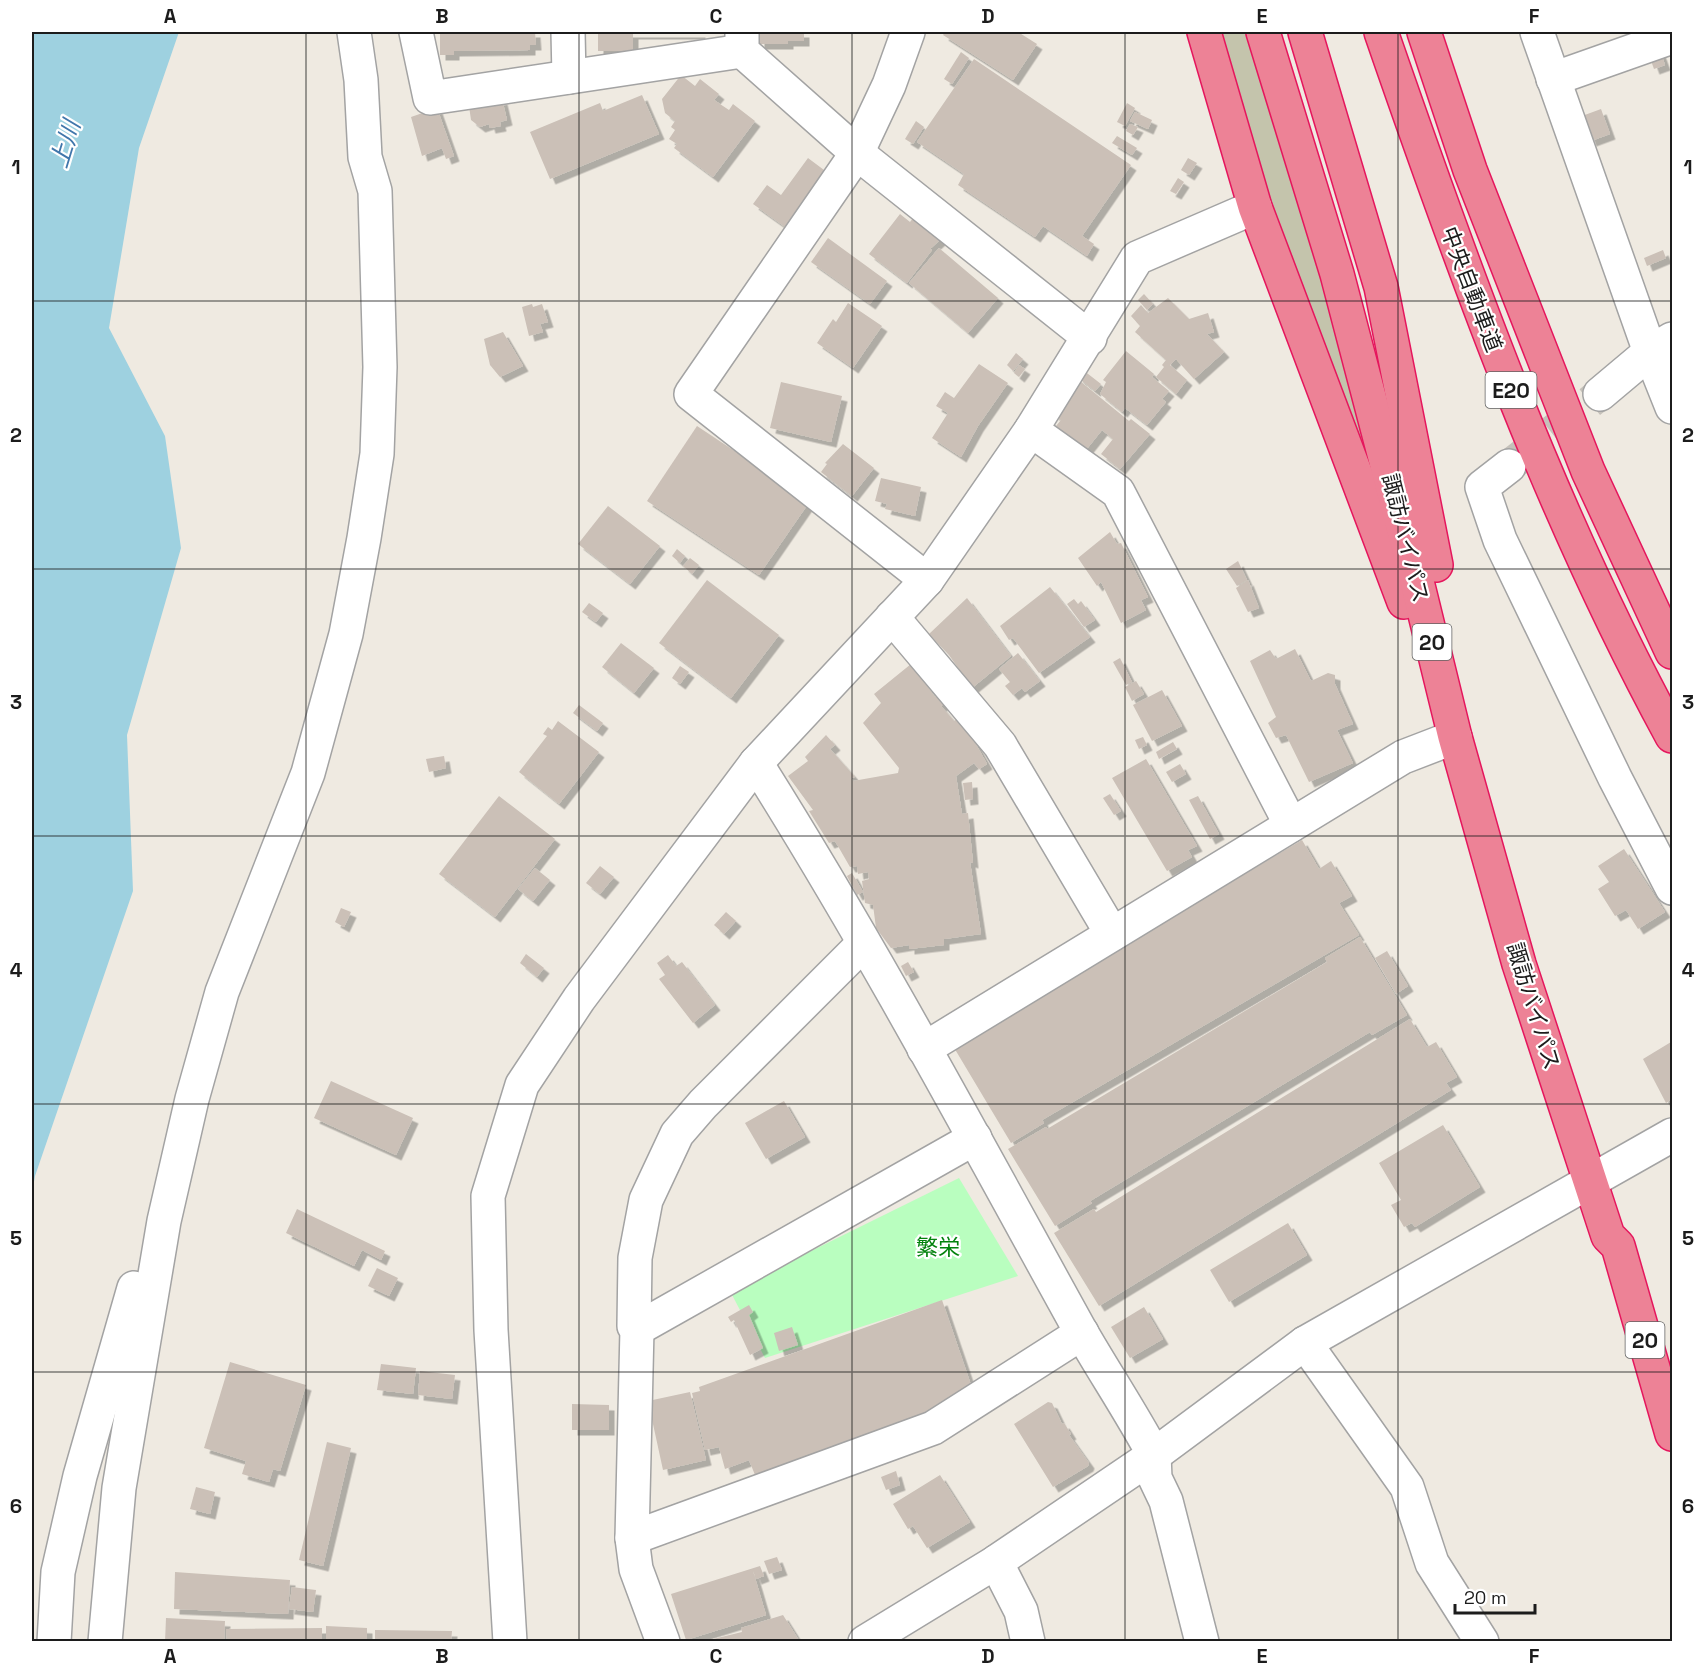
<svg xmlns="http://www.w3.org/2000/svg" width="1704" height="1673" font-family="'Space Grotesk','Noto Sans JP',sans-serif">
	<defs>
		<filter id="shadow"><feDropShadow dx="5.5" dy="5.5" stdDeviation="0" flood-color="#0004"/></filter>
	</defs>
	<rect width="100%" height="100%" fill="#efeae1"/>
	<path fill="#c4c4ac" d="M1217 32H1253L1395 545 1302 296Z"/>
	<path fill="#b9febf" d="M959 1178 1018 1276 765 1358 730 1291Z"/>
	<path fill="#9ed1e0" d="M32 32H179L139 148 109 328 165 436 181 548 127 735 133 891 35 1176 32 1193Z"/>
	<g fill="#cbc0b7" filter="url(#shadow)">
		<path d="M440 32H535L536 45H530V50L454 51V55H440Z"/>
		<path d="M598 32H700V34H633V51H598Z"/>
		<path d="M759 32H804V41H788V44H759Z"/>
		<path d="M945 32H1018L1037 44 1013 80 943 35Z"/>
		<path d="M1660 51 1665 65 1654 69 1649 55Z"/>
		<path d="M961 52 969 58 952 84 944 79Z"/>
		<path d="M974 59 1131 165 1082 236 1094 244 1087 256 1043 226 1035 237 958 185 964 174 917 142Z"/>
		<path d="M681 75 695 86 700 79 719 94 714 100 729 110 733 104 755 121 713 177 674 148 677 144 669 139 675 130 671 127 675 121 665 113 662 99Z"/>
		<path d="M642 95 659 134 550 179 530 132 600 103 603 111Z"/>
		<path d="M502 99 507 120 500 122 501 126 490 128 489 124 480 127 471 120 469 106Z"/>
		<path d="M1127 103 1135 108 1125 126 1117 122Z"/>
		<path d="M437 108 454 156 446 159 442 148 422 156 411 117Z"/>
		<path d="M1601 109 1610 134 1591 141 1582 116Z"/>
		<path d="M1135 112 1152 120 1148 129 1130 121Z"/>
		<path d="M916 121 924 127 913 144 905 139Z"/>
		<path d="M1130 124 1138 127 1133 135 1126 131Z"/>
		<path d="M1117 136 1137 148 1132 155 1112 143Z"/>
		<path d="M808 158 828 173 788 229 753 204 767 185 781 195Z"/>
		<path d="M1188 158 1197 163 1189 175 1181 170Z"/>
		<path d="M1178 178 1184 182 1176 194 1170 191Z"/>
		<path d="M900 214 910 222 913 218 941 239 930 249 932 250 907 283 869 254Z"/>
		<path d="M828 238 887 281 870 304 811 262Z"/>
		<path d="M939 248 998 298 968 333 909 283Z"/>
		<path d="M1663 250 1666 258 1647 266 1644 258Z"/>
		<path d="M1144 294 1153 304 1147 310 1138 300Z"/>
		<path d="M1168 298 1189 319 1208 313 1214 332 1207 334 1224 352 1194 379 1176 359 1170 365 1187 380 1176 394 1156 377 1164 367 1162 365 1166 360 1135 332 1140 326 1131 316 1141 305 1148 313Z"/>
		<path d="M848 303 882 326 853 368 817 343 833 319 836 322Z"/>
		<path d="M532 304 533 307 542 304 548 322 540 324 543 332 529 336 522 307Z"/>
		<path d="M503 332 523 366 500 377 490 365 484 339Z"/>
		<path d="M1126 351 1154 374 1152 377 1169 391 1162 399 1166 402 1147 425 1125 408 1122 412 1100 394 1106 382 1103 380Z"/>
		<path d="M1016 353 1023 359 1013 371 1007 365Z"/>
		<path d="M979 364 1008 383 978 426 961 457 932 438 948 413 936 406 945 392 954 398Z"/>
		<path d="M1019 365 1025 369 1019 377 1014 373Z"/>
		<path d="M1083 370 1101 384 1095 391 1077 377Z"/>
		<path d="M1080 381 1129 421 1131 419 1150 434 1120 469 1101 454 1113 439 1102 430 1086 450 1056 426 1061 420 1053 414Z"/>
		<path d="M781 382 842 396 831 442 770 428Z"/>
		<path d="M697 426 810 501 759 575 647 501Z"/>
		<path d="M843 444 874 468 852 496 821 472 827 464 825 463Z"/>
		<path d="M881 478 921 487 915 516 885 509 887 504 875 501Z"/>
		<path d="M608 506 660 546 630 584 578 544Z"/>
		<path d="M1110 532 1117 544 1121 543 1148 597 1141 600 1146 610 1121 623 1101 582 1097 586 1078 558Z"/>
		<path d="M677 549 685 556 680 563 672 556Z"/>
		<path d="M690 558 699 565 692 574 683 566Z"/>
		<path d="M1238 561 1247 580 1237 586 1226 569Z"/>
		<path d="M707 580 779 635 731 698 659 643Z"/>
		<path d="M1248 580 1259 608 1248 612 1236 588Z"/>
		<path d="M1050 587 1090 637 1039 673 1013 638 1009 640 1000 626Z"/>
		<path d="M967 598 1011 656 972 688 949 655 929 634Z"/>
		<path d="M1074 599 1078 604 1081 601 1095 620 1084 627 1067 604Z"/>
		<path d="M589 603 603 613 596 622 582 612Z"/>
		<path d="M621 643 654 668 634 693 602 667Z"/>
		<path d="M1295 649 1311 681 1328 673 1335 675V684L1353 724 1337 730 1353 763 1309 782 1286 735 1276 738 1268 723 1276 717 1250 661 1270 650 1276 659Z"/>
		<path d="M1018 653 1040 681 1025 692 1022 688 1013 695 1005 686 1010 682 999 669Z"/>
		<path d="M1120 658 1132 682 1126 685 1113 662Z"/>
		<path d="M911 664 935 697 938 694 945 703 941 706 954 721 957 719 973 739 987 764 979 769 974 763 956 776 962 814 968 813 973 863 970 862 981 934 944 939V945L909 949V945L891 948 876 928 873 905 865 903 862 881 869 879 868 872 858 874 857 866 850 867 835 841 829 843 809 811 813 810 788 776 808 761 805 757 826 735 835 745 830 749 855 777 851 778 853 781 898 773 899 768 863 723 881 703 874 694Z"/>
		<path d="M680 666 689 672 680 684 672 678Z"/>
		<path d="M1136 681 1144 694 1132 701 1125 687Z"/>
		<path d="M1162 690 1182 726 1152 741 1133 705Z"/>
		<path d="M579 705 603 723 597 731 573 713Z"/>
		<path d="M558 721 599 752 559 804 519 772 547 736 543 734 548 727 552 730Z"/>
		<path d="M1143 737 1147 745 1139 749 1135 740Z"/>
		<path d="M1173 742 1177 749 1159 759 1156 752Z"/>
		<path d="M444 756 446 768 429 772 426 759Z"/>
		<path d="M1146 759 1197 846 1188 850 1192 857 1167 871 1112 778Z"/>
		<path d="M1180 764 1186 774 1172 782 1166 772Z"/>
		<path d="M972 782 973 799 965 800 963 783Z"/>
		<path d="M1110 794 1121 811 1114 815 1103 798Z"/>
		<path d="M499 796 555 839 495 917 439 874Z"/>
		<path d="M1198 796 1219 834 1210 839 1189 800Z"/>
		<path d="M1302 840 1319 869 1331 861 1352 896 1339 903 1359 935 1042 1120 1044 1123 1011 1143 953 1046Z"/>
		<path d="M1624 849 1665 912 1638 929 1626 910 1615 916 1598 889 1609 882 1598 866Z"/>
		<path d="M600 866 614 877 600 894 586 883Z"/>
		<path d="M535 868 550 880 533 901 518 889Z"/>
		<path d="M852 873 863 892 857 895 847 876Z"/>
		<path d="M341 908 351 912 344 927 335 922Z"/>
		<path d="M726 912 736 921 724 934 714 925Z"/>
		<path d="M1360 937 1407 1015 1372 1035 1370 1032 1090 1201 1092 1203 1055 1226 1008 1149 1046 1127 1047 1129 1327 962 1325 958Z"/>
		<path d="M1387 951 1408 986 1396 994 1375 958Z"/>
		<path d="M526 954 544 968 537 977 520 963Z"/>
		<path d="M668 955 676 966 682 962 715 1005 693 1023 659 979 665 975 657 963Z"/>
		<path d="M908 962 914 972 906 976 901 966Z"/>
		<path d="M1410 1019 1427 1047 1436 1042 1457 1077 1446 1083 1451 1090 1099 1306 1054 1233 1094 1209 1096 1212Z"/>
		<path d="M1671 1042 1672 1099 1666 1103 1643 1059Z"/>
		<path d="M331 1081 413 1118 396 1155 314 1118Z"/>
		<path d="M784 1101 805 1137 766 1159 745 1123Z"/>
		<path d="M1443 1125 1480 1187 1415 1227 1412 1223 1404 1227 1391 1205 1401 1200 1379 1163Z"/>
		<path d="M297 1209 385 1251 381 1260 362 1250 354 1266 286 1233Z"/>
		<path d="M1288 1223 1307 1255 1229 1302 1210 1270Z"/>
		<path d="M377 1268 398 1278 389 1296 368 1286Z"/>
		<path d="M942 1300 971 1385 927 1412 755 1475 749 1460 725 1469 719 1447 705 1450 692 1393 700 1391 699 1387Z"/>
		<path d="M749 1305 753 1312 749 1315 763 1348 750 1355 734 1320 731 1322 728 1317Z"/>
		<path d="M1144 1307 1163 1339 1130 1358 1111 1327Z"/>
		<path d="M792 1327 798 1345 779 1351 774 1333Z"/>
		<path d="M230 1362 306 1385 280 1471 273 1469 269 1482 242 1474 246 1461 204 1448Z"/>
		<path d="M381 1364 416 1368 413 1394 377 1390Z"/>
		<path d="M420 1371 455 1375 452 1399 418 1395Z"/>
		<path d="M690 1392 706 1460 663 1470 648 1401Z"/>
		<path d="M1048 1402 1052 1403 1062 1424 1064 1423 1071 1434 1069 1435 1089 1463 1088 1466 1053 1487 1014 1424Z"/>
		<path d="M572 1404 609 1405V1430H572Z"/>
		<path d="M327 1442 351 1448 323 1566 299 1560Z"/>
		<path d="M896 1471 900 1485 886 1490 881 1477Z"/>
		<path d="M940 1475 970 1522 927 1548 913 1526 908 1529 893 1504Z"/>
		<path d="M196 1487 215 1492 210 1514 190 1509Z"/>
		<path d="M777 1557 782 1570 769 1574 764 1561Z"/>
		<path d="M760 1566 764 1576 756 1579 753 1571 766 1615 686 1640 671 1594Z"/>
		<path d="M175 1572 290 1580 288 1614 174 1609Z"/>
		<path d="M292 1587 316 1590 313 1612 289 1609Z"/>
		<path d="M783 1615 800 1642H701L742 1632 741 1628Z"/>
		<path d="M166 1618 225 1621 224 1642H165Z"/>
		<path d="M326 1626 367 1628V1642H326Z"/>
		<path d="M322 1628V1642H227L226 1629Z"/>
		<path d="M375 1630 452 1631 451 1642H375Z"/>
	</g>
	<g fill="none" stroke-linecap="round" stroke-linejoin="round">
		<path stroke="#c5c1ba" stroke-width="33" stroke-dasharray="33 16" stroke-linecap="butt" d="M1513 463 1600 394"/>
		<defs>
			<g id="minor">
				<path d="M416 32 430 98 742 51"/>
				<path d="M568 32 569 77"/>
				<path d="M742 32V51L857 153 1090 338"/>
				<path d="M908 32 889 85 857 153 691 394 927 580"/>
				<path d="M1537 32 1650 352 1672 407"/>
				<path d="M1553 79 1672 37"/>
				<path d="M1600 394 1650 352 1672 339"/>
				<path d="M1031 430 1118 492 1291 825"/>
				<path d="M1509 466 1482 487 1500 540 1615 778 1672 888"/>
				<path d="M892 617 1000 745 1112 934"/>
				<path d="M756 763C872 947 975 1140 1080 1330 1104 1372 1131 1412 1154 1455L1155 1478 1166 1501 1202 1642"/>
				<path d="M924 1049 1403 757 1455 737"/>
				<path d="M637 1329 975 1138"/>
				<path d="M1305 1343 1407 1487 1432 1563 1482 1642"/>
				<path d="M632 1538 933 1428 1082 1333"/>
				<path d="M996 1562 1021 1611 1028 1642"/>
				<path d="M54 1642 58 1572 80 1476 134 1288"/>
				<path d="M105 1642 119 1488 164 1221 192 1099 222 992 308 773 346 634 364 538 377 454 380 367 375 191 365 157 361 80 354 32"/>
				<path d="M510 1642 491 1330 488 1196 522 1085 579 999 756 763 927 580 1031 430 1137 258 1255 207"/>
				<path d="M663 1642 636 1569 632 1538 637 1329 634 1326 635 1258 646 1200 677 1134 703 1104 863 944"/>
				<path d="M865 1642 996 1562 1154 1455 1305 1343 1672 1135"/>
			</g>
			<g id="highway">
				<path d="M1204 32 1255 207 1404 602"/>
				<path d="M1263 32 1337 274 1411 557 1455 737 1519 964 1608 1236 1618 1246 1672 1434"/>
				<path d="M1305 32 1381 287 1436 565"/>
				<path d="M1381 32C1464 272 1550 512 1672 736"/>
				<path d="M1424 32 1470 170 1588 471 1672 652"/>
			</g>
		</defs>
		<use href="#minor" stroke="#a3a3a3" stroke-width="36"/>
		<use href="#highway" stroke="#e5165d" stroke-width="36"/>
		<use href="#minor" stroke="#fff" stroke-width="33"/>
		<use href="#highway" stroke="#ed8296" stroke-width="33"/>
	</g>
	<path fill="none" stroke="#1c1c1c" stroke-width="1.5" stroke-opacity="0.55" d="M306 32V1642M579 32V1642M852 32V1642M1125 32V1642M1398 32V1642M32 301H1672M32 569H1672M32 836H1672M32 1104H1672M32 1372H1672"/>
	<g text-anchor="middle" dominant-baseline="central" stroke-width="4.5" stroke-linejoin="round" paint-order="stroke">
		<g fill="#fff" stroke="#606060" stroke-width="1.5">
			<rect x="1485.5" y="372" width="51" height="36" rx="4.5"/>
			<rect x="1412.5" y="624" width="39" height="36" rx="4.5"/>
			<rect x="1625.5" y="1322" width="39" height="36" rx="4.5"/>
		</g>
		<g font-size="21" font-weight="bold" fill="#1c1c1c">
			<text x="1511" y="390">E20</text>
			<text x="1432" y="642">20</text>
			<text x="1645" y="1340">20</text>
		</g>
		<g font-size="22" fill="#1c1c1c" stroke="#fff">
			<text transform="translate(1472 289) rotate(69)">中央自動車道</text>
			<text transform="translate(1406 538) rotate(76)">諏訪バイパス</text>
			<text transform="translate(1534 1006) rotate(73)">諏訪バイパス</text>
		</g>
		<g font-size="22" fill="#03820d" stroke="#fff">
			<text x="938" y="1247">繁栄</text>
		</g>
		<g font-size="24" font-style="italic" fill="#4076ab" stroke="#fff">
			<text transform="translate(65 144) rotate(-73)">上川</text>
		</g>
	</g>
	<rect width="1704" height="1673" fill="none" stroke="#ffffff" stroke-width="66"/>
	<path d="M1455 1604v9h80v-9" fill="none" stroke="#1c1c1c" stroke-width="3"/>
	<text x="1464" y="1604" font-size="18" fill="#1c1c1c" stroke="#ffffff" stroke-width="4.5" paint-order="stroke">20 m</text>
	<rect x="33" y="33" width="1638" height="1607" fill="none" stroke="#1c1c1c" stroke-width="2"/>
	<g font-size="20" text-anchor="middle" font-weight="bold" fill="#1c1c1c">
		<text x="170" y="23">A</text>
		<text x="442" y="23">B</text>
		<text x="716" y="23">C</text>
		<text x="988" y="23">D</text>
		<text x="1262" y="23">E</text>
		<text x="1534" y="23">F</text>
		<text x="16" y="174">1</text>
		<text x="1688" y="174">1</text>
		<text x="16" y="442">2</text>
		<text x="1688" y="442">2</text>
		<text x="16" y="709">3</text>
		<text x="1688" y="709">3</text>
		<text x="16" y="977">4</text>
		<text x="1688" y="977">4</text>
		<text x="16" y="1245">5</text>
		<text x="1688" y="1245">5</text>
		<text x="16" y="1513">6</text>
		<text x="1688" y="1513">6</text>
		<text x="170" y="1663">A</text>
		<text x="442" y="1663">B</text>
		<text x="716" y="1663">C</text>
		<text x="988" y="1663">D</text>
		<text x="1262" y="1663">E</text>
		<text x="1534" y="1663">F</text>
	</g>
</svg>
